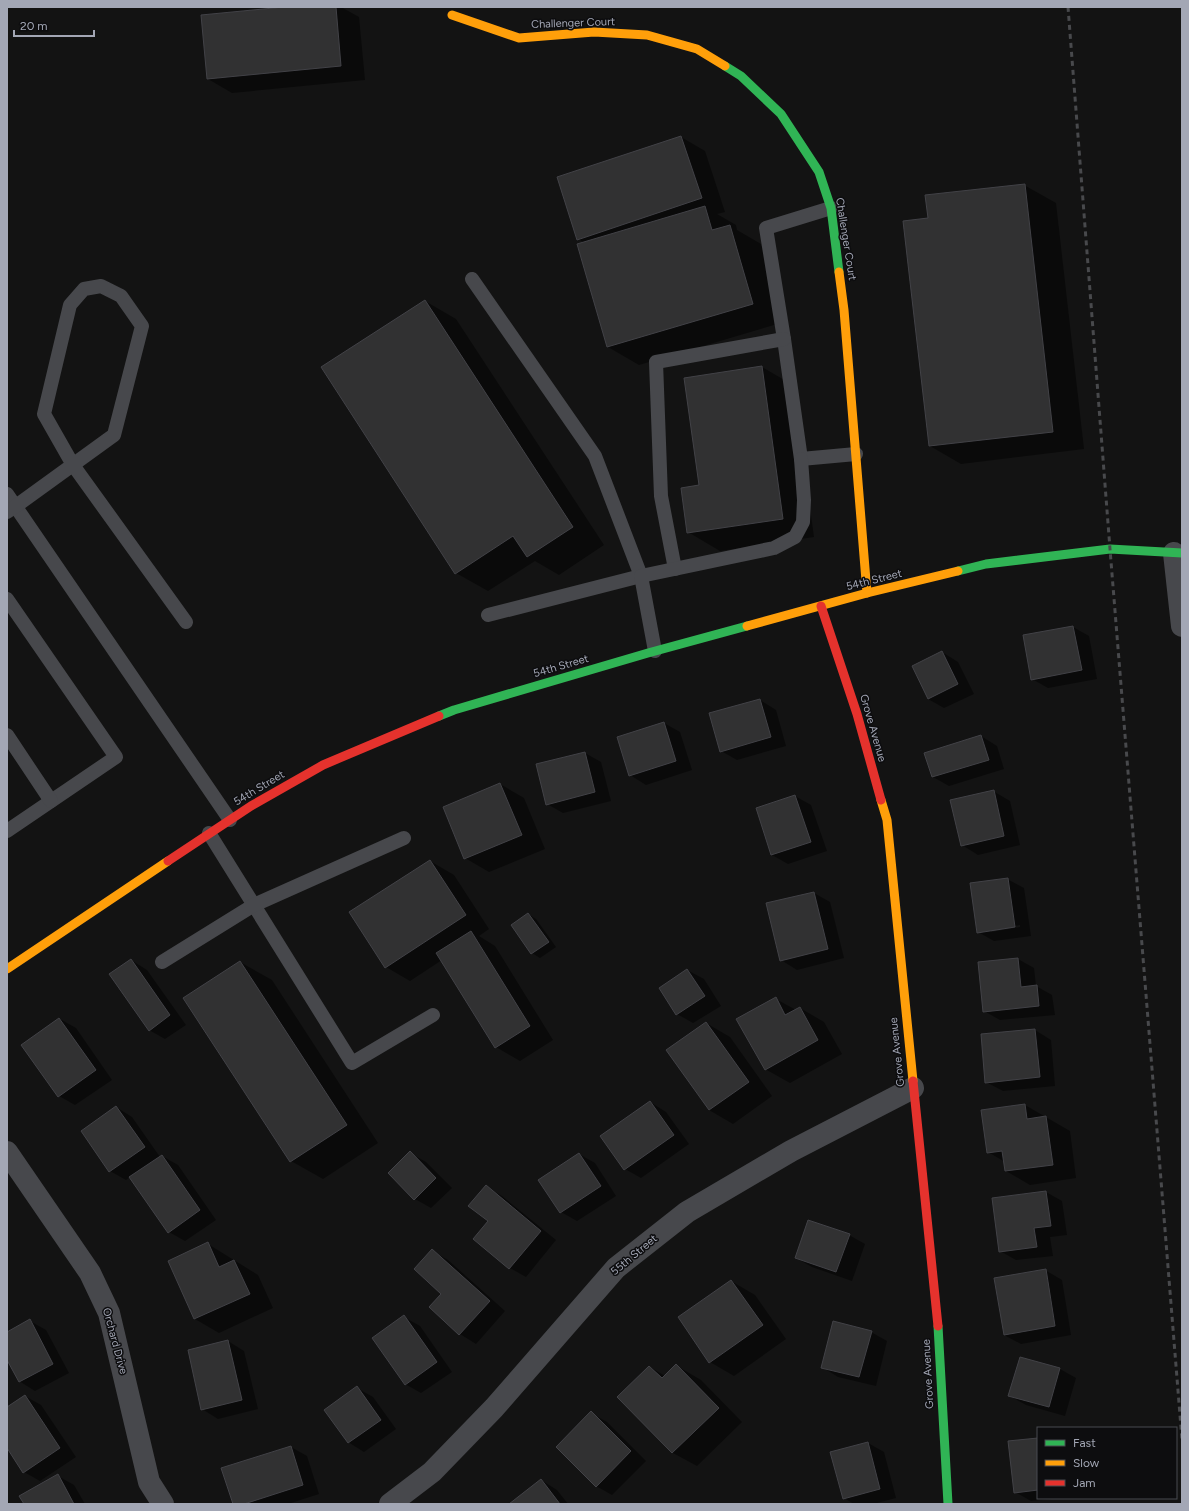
<svg xmlns="http://www.w3.org/2000/svg" width="1189" height="1511" font-family="Figtree,sans-serif">
	<rect width="100%" height="100%" fill="#131313"/>
	<g fill="#0007" fill-rule="evenodd">
		<path d="M295 7H341L359 17 365 80 232 93 208 79Z"/>
		<path d="M681 137 705 151 725 212 717 214 736 225 737 230 761 244 784 322 639 365 608 347 578 245 585 243 578 239Z"/>
		<path d="M1024 185 1056 203 1084 449 961 464 930 446 929 219Z"/>
		<path d="M425 301 456 319 604 545 559 575 535 561 488 591 456 573Z"/>
		<path d="M762 367 793 385 814 537 720 551 688 532 700 486Z"/>
		<path d="M1073 627 1089 636 1097 679 1048 688 1032 679 1024 636Z"/>
		<path d="M942 652 958 662 974 694 944 708 928 699Z"/>
		<path d="M760 700 776 710 786 746 737 760 721 751Z"/>
		<path d="M664 723 680 732 692 770 646 785 630 775 618 737Z"/>
		<path d="M981 736 997 746 1004 769 949 786 933 777 926 753Z"/>
		<path d="M585 753 601 762 611 801 563 813 547 804Z"/>
		<path d="M500 784 524 798 545 849 489 872 465 858Z"/>
		<path d="M993 791 1010 801 1020 845 978 855 962 845Z"/>
		<path d="M795 796 811 805 827 851 788 864 772 855 757 808Z"/>
		<path d="M430 861 454 875 489 929 479 936 495 946 553 1040 520 1061 496 1047 442 960 410 981 386 967Z"/>
		<path d="M1007 879 1024 888 1031 936 994 941 978 932ZM1020 925V927L991 932V930Z"/>
		<path d="M814 893 830 902 844 958 797 970 781 960 767 904Z"/>
		<path d="M528 914 536 919 556 947 540 958 532 953Z"/>
		<path d="M1018 959 1034 968 1036 986 1052 995 1055 1015 1000 1020 984 1011Z"/>
		<path d="M131 960 147 970 186 1025 165 1039 149 1030Z"/>
		<path d="M240 962 272 980 378 1143 323 1179 291 1161Z"/>
		<path d="M687 970 704 979 721 1006 693 1023 677 1014Z"/>
		<path d="M776 999 796 1010 800 1008 824 1022 842 1054 790 1083 765 1069Z"/>
		<path d="M60 1019 76 1028 112 1080 75 1105 59 1096Z"/>
		<path d="M706 1023 730 1037 772 1096 733 1124 709 1110Z"/>
		<path d="M1035 1030 1051 1040 1055 1086 1003 1091 986 1082Z"/>
		<path d="M650 1102 666 1112 689 1144 641 1178 625 1169Z"/>
		<path d="M1025 1105 1070 1131 1076 1178 1030 1185 1006 1171 1005 1162 988 1152Z"/>
		<path d="M116 1107 132 1117 160 1157 162 1156 178 1165 216 1220 185 1241 169 1232 130 1177 126 1180 110 1171Z"/>
		<path d="M410 1153 426 1162 452 1188 431 1208 415 1199Z"/>
		<path d="M579 1154 595 1163 616 1196 577 1221 561 1212Z"/>
		<path d="M486 1187 502 1196 556 1240 526 1277 510 1268 475 1239 489 1221Z"/>
		<path d="M1046 1192 1062 1201 1067 1235 1050 1237 1053 1256 1016 1260 1000 1251 993 1199Z"/>
		<path d="M849 1235 865 1244 852 1281 812 1267 796 1258Z"/>
		<path d="M208 1244 258 1275 273 1308 219 1333 195 1319 169 1261Z"/>
		<path d="M432 1251 448 1260 505 1311 476 1344 460 1334 430 1307 443 1294Z"/>
		<path d="M1045 1270 1062 1280 1071 1335 1021 1344 1004 1335Z"/>
		<path d="M731 1281 755 1295 786 1339 734 1376 710 1362Z"/>
		<path d="M404 1317 420 1326 452 1372 421 1393 405 1384Z"/>
		<path d="M30 1321 46 1330 69 1373 35 1391 19 1381 7 1358V1333Z"/>
		<path d="M871 1332 887 1341 876 1386 838 1377 822 1367Z"/>
		<path d="M228 1341 244 1351 258 1409 218 1419 202 1409Z"/>
		<path d="M677 1366 701 1380 742 1422 697 1466 673 1453 618 1397 650 1367 665 1376Z"/>
		<path d="M1060 1369 1076 1378 1065 1416 1026 1405 1010 1396Z"/>
		<path d="M357 1388 373 1397 396 1429 364 1452 348 1442Z"/>
		<path d="M25 1396 41 1405 76 1457 40 1481 24 1472 7 1447V1408Z"/>
		<path d="M591 1413 607 1422 646 1461 612 1495 596 1486Z"/>
		<path d="M1038 1439V1498H1063L1031 1501 1015 1492Z"/>
		<path d="M868 1443 884 1452 896 1498 873 1504H854L844 1498Z"/>
		<path d="M291 1447 307 1456 319 1494 288 1504H234Z"/>
		<path d="M58 1476 74 1485 85 1504H25Z"/>
		<path d="M541 1480 557 1490 568 1504H511Z"/>
	</g>
	<g fill="#313132" stroke="#424247">
		<path d="M284 7H336L341 66 207 79 201 15Z"/>
		<path d="M681 136 702 198 577 240 557 177Z"/>
		<path d="M1025 184 1053 432 929 446 903 221 928 218 925 195Z"/>
		<path d="M705 206 712 230 730 225 753 304 607 347 577 244Z"/>
		<path d="M425 300 573 527 527 557 513 536 455 574 321 367Z"/>
		<path d="M762 366 783 519 687 533 681 488 699 485 684 378Z"/>
		<path d="M1073 626 1082 670 1031 680 1023 635Z"/>
		<path d="M942 651 958 684 928 699 912 666Z"/>
		<path d="M760 699 771 737 720 752 709 713Z"/>
		<path d="M664 722 676 761 629 776 617 737Z"/>
		<path d="M981 735 989 760 932 777 924 753Z"/>
		<path d="M585 752 595 792 546 805 536 764Z"/>
		<path d="M500 783 522 835 464 859 443 807Z"/>
		<path d="M994 790 1004 836 961 846 950 800Z"/>
		<path d="M795 795 811 842 771 855 756 808Z"/>
		<path d="M430 860 466 915 385 968 349 912Z"/>
		<path d="M1008 878 1015 927 977 933 970 883Z"/>
		<path d="M814 892 828 949 780 961 766 903Z"/>
		<path d="M528 913 549 942 531 954 511 925Z"/>
		<path d="M471 931 530 1026 495 1048 436 953Z"/>
		<path d="M1018 958 1021 987 1037 985 1039 1006 983 1012 978 962Z"/>
		<path d="M131 959 170 1015 149 1031 109 974Z"/>
		<path d="M240 961 347 1125 290 1162 183 998Z"/>
		<path d="M687 969 705 996 676 1015 659 988Z"/>
		<path d="M776 997 785 1015 800 1007 818 1040 765 1070 736 1019Z"/>
		<path d="M59 1018 96 1070 58 1097 21 1045Z"/>
		<path d="M706 1022 749 1082 709 1110 666 1050Z"/>
		<path d="M1035 1029 1040 1077 985 1083 981 1034Z"/>
		<path d="M650 1101 674 1135 624 1170 600 1136Z"/>
		<path d="M1025 1104 1027 1119 1046 1116 1053 1165 1005 1171 1002 1151 987 1153 981 1110Z"/>
		<path d="M116 1106 145 1147 109 1172 81 1131Z"/>
		<path d="M410 1151 436 1178 414 1200 388 1173Z"/>
		<path d="M579 1153 601 1186 560 1213 538 1180Z"/>
		<path d="M162 1155 200 1210 168 1233 129 1177Z"/>
		<path d="M486 1185 541 1231 509 1269 473 1239 488 1221 468 1206Z"/>
		<path d="M1046 1191 1051 1226 1034 1228 1037 1247 999 1252 992 1198Z"/>
		<path d="M808 1220 850 1234 836 1272 795 1258Z"/>
		<path d="M208 1242 219 1267 234 1260 250 1294 194 1319 168 1261Z"/>
		<path d="M432 1249 490 1301 459 1335 429 1307 441 1294 414 1269Z"/>
		<path d="M1046 1269 1055 1326 1004 1335 994 1278Z"/>
		<path d="M731 1280 763 1325 709 1363 678 1317Z"/>
		<path d="M404 1315 437 1362 405 1385 372 1338Z"/>
		<path d="M30 1319 53 1364 19 1382 7 1360V1332Z"/>
		<path d="M833 1321 872 1331 859 1377 821 1368Z"/>
		<path d="M228 1340 242 1400 201 1410 188 1350Z"/>
		<path d="M1020 1357 1060 1368 1049 1407 1008 1396Z"/>
		<path d="M676 1364 719 1408 672 1453 617 1397 649 1366 662 1378Z"/>
		<path d="M357 1386 381 1420 348 1443 324 1410Z"/>
		<path d="M25 1395 60 1448 23 1473 7 1448V1407Z"/>
		<path d="M591 1411 631 1451 596 1487 556 1447Z"/>
		<path d="M1038 1438V1490L1014 1493 1008 1441Z"/>
		<path d="M868 1442 880 1489 843 1499 830 1452Z"/>
		<path d="M291 1446 303 1485 244 1504H233L221 1468Z"/>
		<path d="M58 1474 74 1504H24L19 1496Z"/>
		<path d="M541 1479 560 1504H509Z"/>
	</g>
	<g fill="none" stroke-linecap="round" stroke-linejoin="round">
		<g stroke="#47484c" stroke-width="14">
			<path d="M831 208 766 228 784 339 801 459 856 454"/>
			<path d="M472 279 595 456 641 576 488 615"/>
			<path d="M7 494 230 820"/>
			<path d="M7 512 16 506 114 435 142 326 121 296 101 286 84 289 70 305 44 414 73 465 186 622"/>
			<path d="M675 569 661 496 656 362 784 339"/>
			<path d="M7 599 116 757 7 831"/>
			<path d="M655 651 641 576 774 548 795 537 803 522 804 500 801 459"/>
			<path d="M7 735 51 801"/>
			<path d="M209 833 352 1063 433 1015"/>
			<path d="M162 962 254 905 404 838"/>
		</g>
		<g stroke="#47484c" stroke-width="22">
			<path d="M1174 553 1182 626"/>
			<path d="M7 1152 90 1273 109 1313 149 1482 163 1504"/>
			<path d="M390 1504 432 1472 494 1408 616 1268 687 1212 791 1151 913 1088"/>
		</g>
		<g stroke="#30b455" stroke-width="9">
			<path d="M725 66 741 76 781 114 819 172 831 208 839 272"/>
			<path d="M958 571 986 564 1110 549 1182 553"/>
			<path d="M439 716 454 710 648 653 747 626"/>
			<path d="M938 1326 948 1504"/>
		</g>
		<g stroke="#ff9f0a" stroke-width="9">
			<path d="M452 15 519 38 594 32 647 35 697 49 725 66"/>
			<path d="M839 272 844 310 867 593"/>
			<path d="M747 626 867 593 958 571"/>
			<path d="M881 800 887 820 913 1081"/>
			<path d="M7 969 168 861"/>
		</g>
		<g stroke="#e5322d" stroke-width="9">
			<path d="M821 606 857 714 881 800"/>
			<path d="M168 861 251 806 323 765 439 716"/>
			<path d="M913 1081 938 1326"/>
		</g>
		<path stroke="#48494c" stroke-width="3" stroke-dasharray="5 4" stroke-linecap="butt" d="M1068 7 1110 549 1182 1440"/>
	</g>
	<g text-anchor="middle" dominant-baseline="central" stroke-width="3" stroke-linejoin="round" paint-order="stroke">
		<g font-size="11" fill="#a3a7b5" stroke="#0d0d0f">
			<text transform="translate(573 23) rotate(-2)">Challenger Court</text>
			<text transform="translate(846 239) rotate(81)">Challenger Court</text>
			<text transform="translate(874 580) rotate(-14)">54th Street</text>
			<text transform="translate(561 666) rotate(-16)">54th Street</text>
			<text transform="translate(873 728) rotate(74)">Grove Avenue</text>
			<text transform="translate(259 788) rotate(-31)">54th Street</text>
			<text transform="translate(897 1052) rotate(-96)">Grove Avenue</text>
			<text transform="translate(634 1255) rotate(-40)">55th Street</text>
			<text transform="translate(115 1341) rotate(75)">Orchard Drive</text>
			<text transform="translate(928 1374) rotate(-93)">Grove Avenue</text>
		</g>
	</g>
	<rect width="1189" height="1511" fill="none" stroke="#a3a7b5" stroke-width="16"/>
	<rect x="1037" y="1427" width="140" height="72" fill="#0d0d0f" stroke="#494b51"/>
	<rect x="1045" y="1440" width="20" height="6" fill="#30b455" stroke="#494b51"/>
	<text x="1073" y="1447" font-size="12" fill="#a3a7b5">Fast</text>
	<rect x="1045" y="1460" width="20" height="6" fill="#ff9f0a" stroke="#494b51"/>
	<text x="1073" y="1467" font-size="12" fill="#a3a7b5">Slow</text>
	<rect x="1045" y="1480" width="20" height="6" fill="#e5322d" stroke="#494b51"/>
	<text x="1073" y="1487" font-size="12" fill="#a3a7b5">Jam</text>
	<path d="M14 30v6h80v-6" fill="none" stroke="#a3a7b5" stroke-width="2"/>
	<text x="20" y="30" font-size="12" fill="#a3a7b5" stroke="#0d0d0f" stroke-width="3" paint-order="stroke">20 m</text>
</svg>
